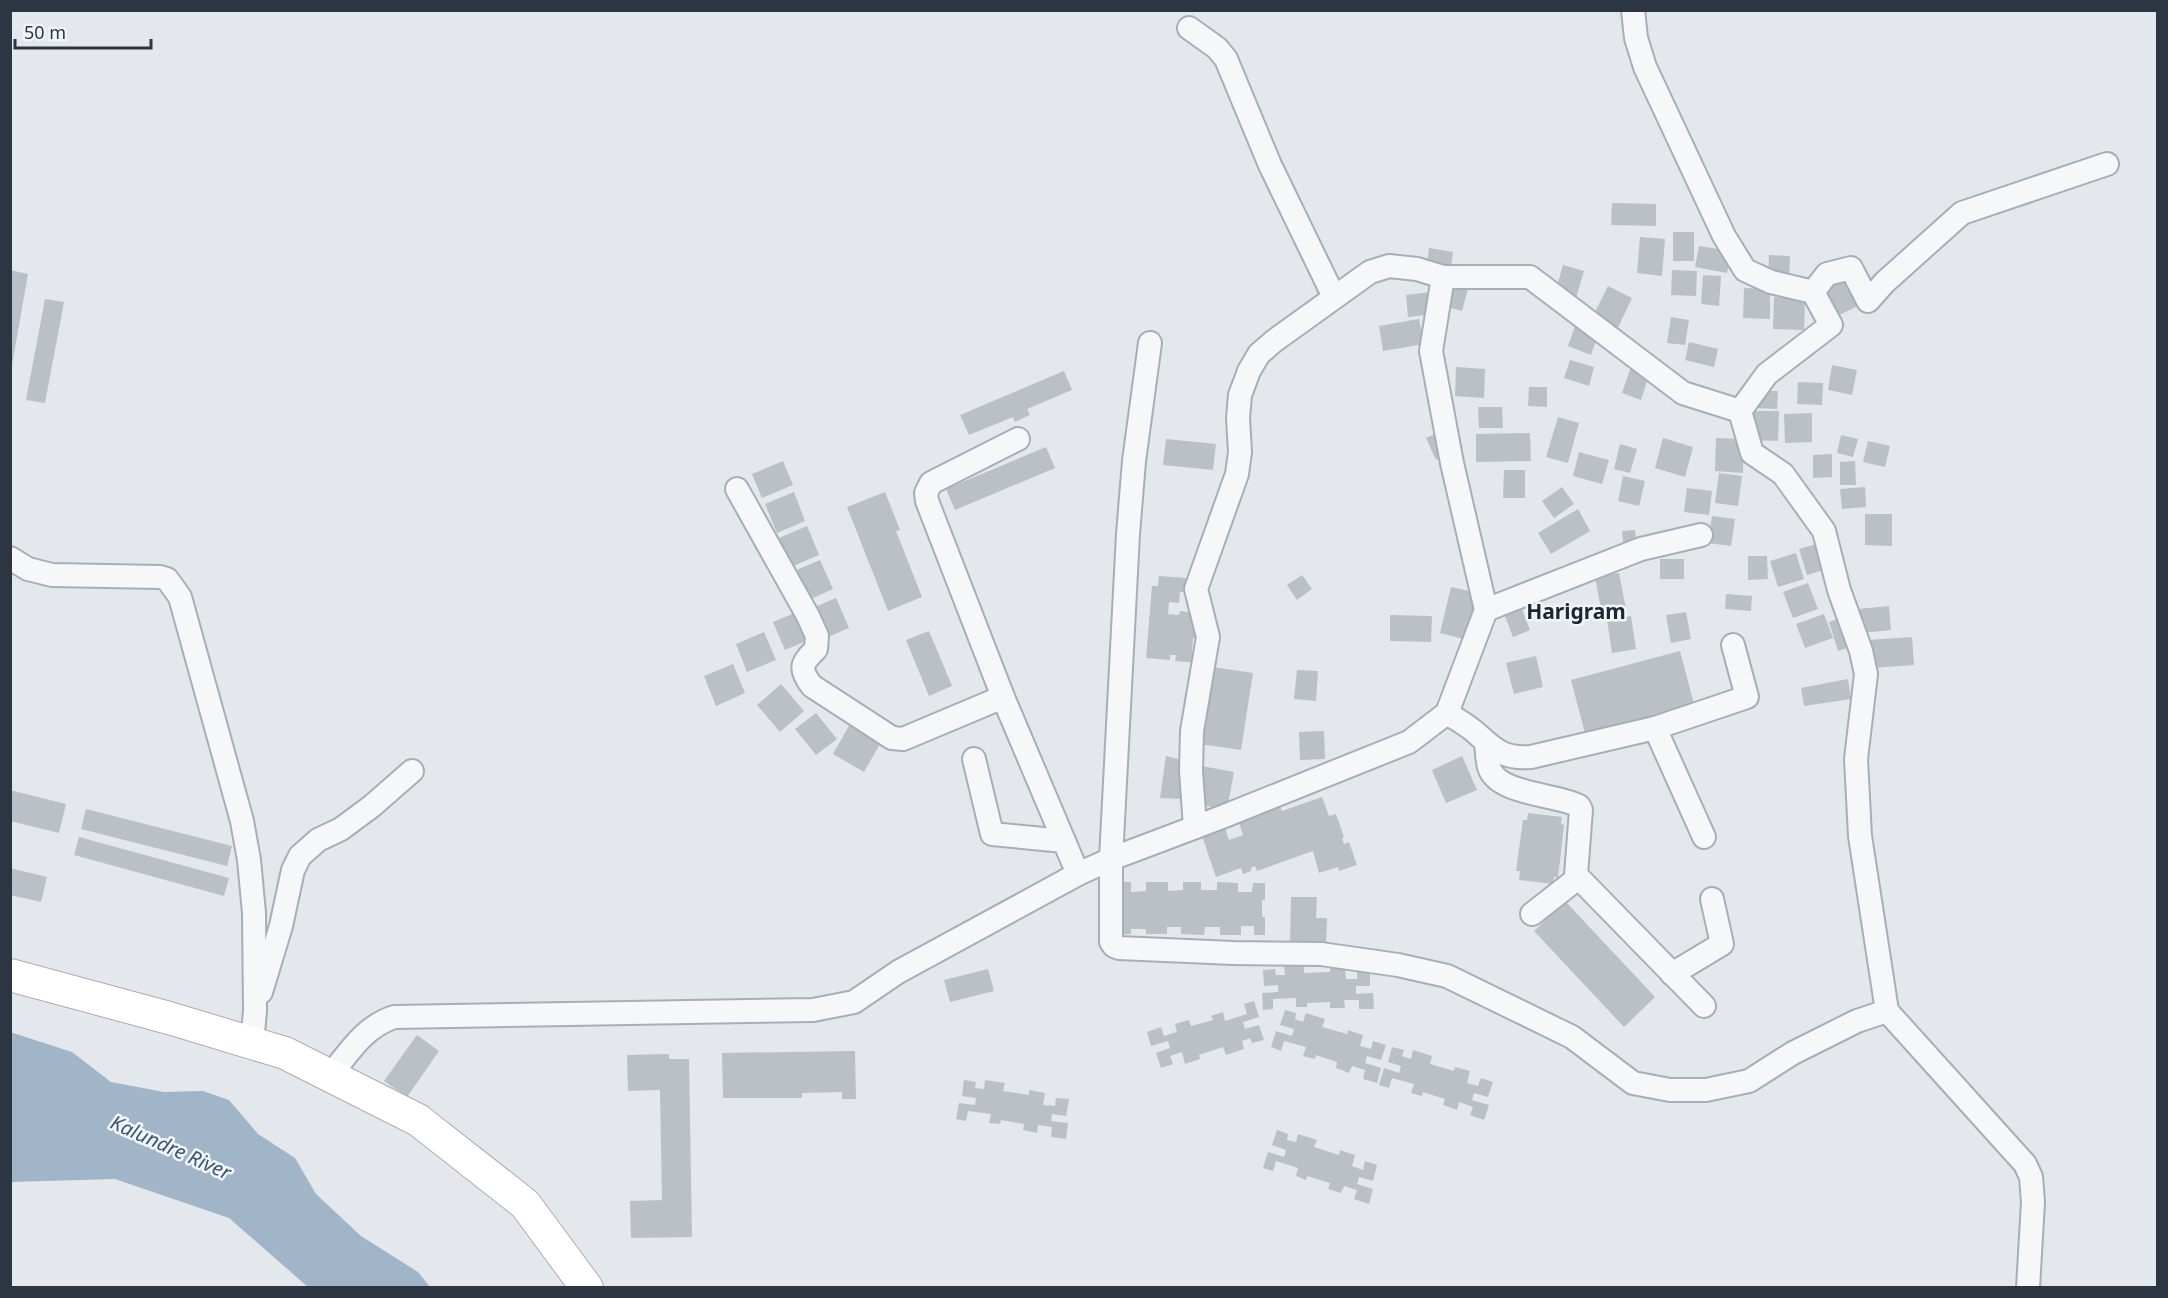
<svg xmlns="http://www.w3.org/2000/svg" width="2168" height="1298" font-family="'Noto Sans',sans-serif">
	<rect width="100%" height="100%" fill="#e4e7eb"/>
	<path fill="#a1b5c8" d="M10 1032 72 1052 111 1082 164 1092 203 1091 229 1100 258 1134 295 1158 316 1194 361 1236 418 1272 430 1287H308L229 1218 115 1179 11 1182Z"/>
	<g fill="#bbc0c7">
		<path d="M1612 203 1656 204V226L1611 225Z"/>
		<rect x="1673" y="232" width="21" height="29"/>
		<path d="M1640 237 1665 239 1662 276 1637 273Z"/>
		<path d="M1699 246 1731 251 1727 273 1695 267Z"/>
		<path d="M1429 248 1453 252 1451 268 1427 264Z"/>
		<path d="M1769 255 1790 256 1789 282 1768 281Z"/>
		<path d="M1563 265 1584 271 1576 298 1555 293Z"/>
		<path d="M10 270 28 274 12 365H10Z"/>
		<path d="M1672 270 1697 271 1696 296 1671 295Z"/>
		<path d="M1851 274 1864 303 1837 316 1824 286Z"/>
		<path d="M1703 275 1721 276 1719 306 1701 304Z"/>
		<path d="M1453 279 1470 281 1462 311 1444 306Z"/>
		<path d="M1608 286 1632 298 1616 332 1591 320Z"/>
		<path d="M1744 288 1770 289V319L1743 318Z"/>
		<path d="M1430 292 1433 314 1408 317 1406 295Z"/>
		<path d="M1774 297 1805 299 1804 330 1773 329Z"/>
		<path d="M45 299 64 302 45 403 26 400Z"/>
		<path d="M1671 317 1689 320 1685 345 1667 343Z"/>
		<path d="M1419 319 1424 344 1383 351 1379 326Z"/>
		<path d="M1576 323 1599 332 1591 355 1568 346Z"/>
		<path d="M1689 342 1718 349 1714 367 1685 360Z"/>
		<path d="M1570 360 1594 367 1589 386 1564 378Z"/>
		<path d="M1633 361 1649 374 1641 400 1622 393Z"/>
		<path d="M1832 365 1857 370 1852 395 1828 390Z"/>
		<path d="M1456 367 1485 369 1484 398 1455 396Z"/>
		<path d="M1064 371 1072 390 1027 409 1030 415 1015 422 1013 417 969 435 960 415Z"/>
		<path d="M1798 382 1823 383 1822 405 1797 404Z"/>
		<path d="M1529 387H1547V407L1528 406Z"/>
		<path d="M1756 391H1778L1777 409 1756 408Z"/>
		<path d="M1478 407H1502L1503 428H1479Z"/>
		<path d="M1750 411H1779L1778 441 1749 440Z"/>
		<path d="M1812 413V442L1785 443 1784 414Z"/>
		<path d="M1558 417 1579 423 1568 463 1546 457Z"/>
		<path d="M1530 433 1531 461 1476 462V434Z"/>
		<path d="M1435 434 1446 455 1436 460 1426 438Z"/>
		<path d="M1841 435 1858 439 1853 457 1837 453Z"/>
		<path d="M1663 438 1693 447 1685 477 1655 468Z"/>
		<path d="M1716 438 1744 439 1743 473 1715 471Z"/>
		<path d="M1166 439 1216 444 1213 470 1163 465Z"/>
		<path d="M1868 441 1890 446 1885 467 1863 462Z"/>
		<path d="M1620 444 1637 449 1630 473 1614 469Z"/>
		<path d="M1046 447 1055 468 955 510 946 489Z"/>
		<path d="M1579 452 1609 460 1602 484 1573 476Z"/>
		<path d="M1832 454V477L1813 478V455Z"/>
		<path d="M783 461 793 485 762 498 752 474Z"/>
		<path d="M1855 461 1856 485H1840V462Z"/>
		<path d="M1504 470H1525V498H1503Z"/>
		<path d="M1719 473 1742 476 1738 506 1715 503Z"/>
		<path d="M1623 476 1645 481 1639 506 1618 501Z"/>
		<path d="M1562 487 1574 504 1554 518 1542 501Z"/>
		<path d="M1865 487 1866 507 1842 509 1840 489Z"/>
		<path d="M1687 488 1712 491 1709 515 1684 512Z"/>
		<path d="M794 492 805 521 777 533 765 504Z"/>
		<path d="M885 492 900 530 896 531 922 597 888 611 847 507Z"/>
		<path d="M1578 509 1590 531 1551 554 1538 533Z"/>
		<path d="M1865 514H1892V546L1865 545Z"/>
		<path d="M1712 516 1735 519 1731 546 1708 543Z"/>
		<path d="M807 526 819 555 791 567 779 538Z"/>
		<path d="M1635 530 1636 541 1623 542 1622 531Z"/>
		<path d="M1823 542 1830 568 1807 575 1799 549Z"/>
		<path d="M1796 553 1804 579 1778 587 1770 561Z"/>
		<path d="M1748 556H1767L1768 579 1748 580Z"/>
		<rect x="1660" y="559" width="24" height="20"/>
		<path d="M820 560 833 589 804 602 792 572Z"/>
		<path d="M1619 573 1626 609 1602 614 1595 577Z"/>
		<path d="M1302 575 1312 589 1297 600 1287 585Z"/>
		<path d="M1159 576 1186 578 1185 592H1180L1179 603 1169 602 1168 614 1179 615 1180 611 1197 613 1199 639 1193 638 1192 652 1202 653 1201 663 1175 661 1176 655H1170V660L1146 658 1152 586H1158Z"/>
		<path d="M1808 583 1818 609 1793 618 1783 592Z"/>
		<path d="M1451 587 1479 593 1467 640 1440 633Z"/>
		<path d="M1726 594 1752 596 1751 611 1725 609Z"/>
		<path d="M836 598 849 628 821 640 808 610Z"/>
		<path d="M1520 604 1530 630 1513 637 1503 611Z"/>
		<path d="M1889 606 1891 630 1861 633 1858 609Z"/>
		<path d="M802 610 813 638 785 650 773 622Z"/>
		<path d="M1686 612 1691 639 1671 643 1666 615Z"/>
		<path d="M1824 614 1833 638 1805 648 1796 624Z"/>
		<path d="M1390 615 1432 616 1431 642 1390 641Z"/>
		<path d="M1631 616 1636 649 1612 653 1607 620Z"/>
		<path d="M1847 616 1856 645 1838 651 1829 622Z"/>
		<path d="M929 631 952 686 929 696 906 640Z"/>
		<path d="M764 632 776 660 747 672 736 644Z"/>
		<path d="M1912 637 1914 665 1871 668 1868 640Z"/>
		<path d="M1680 651 1695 708 1586 737 1571 680Z"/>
		<path d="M1536 656 1543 687 1514 694 1506 663Z"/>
		<path d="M733 664 745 693 716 706 704 676Z"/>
		<path d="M1206 666 1253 673 1241 750 1193 743Z"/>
		<path d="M1297 670 1318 671 1316 701 1294 699Z"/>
		<path d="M1848 679 1851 699 1804 706 1801 688Z"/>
		<path d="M781 684 804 711 780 732 757 705Z"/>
		<path d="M816 713 837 739 816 755 795 729Z"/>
		<path d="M850 724 881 742 864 772 833 754Z"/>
		<path d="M1324 731 1325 759 1300 760 1299 732Z"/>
		<path d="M1166 756 1186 761 1181 799 1160 798Z"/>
		<path d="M1462 756 1477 790 1446 803 1432 770Z"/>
		<path d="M1202 766 1234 772 1227 810 1195 804Z"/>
		<path d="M10 790 66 804 59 833 10 821Z"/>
		<path d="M1322 797 1329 816 1336 814 1344 837 1342 838 1344 844 1349 842 1357 865 1339 871 1338 867 1319 873 1313 851 1257 871 1255 866 1251 868V871L1243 874 1241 868 1216 877 1201 833 1224 825 1229 840 1243 835 1238 820 1279 805 1282 811Z"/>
		<path d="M86 809 232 846 227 866 81 829Z"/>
		<path d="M1528 813 1562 817 1561 824 1564 825 1558 878 1554 877 1553 884 1519 880 1520 871H1516L1523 820H1527Z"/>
		<path d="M79 837 229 878 224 896 74 855Z"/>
		<path d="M10 868 47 877 41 902 10 895Z"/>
		<path d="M1122 882H1131V892L1146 891V882H1168V891L1183 890V882H1201V890H1217V882L1238 883V892H1252L1253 883H1265V900H1262V917H1265V935H1254V926H1241V935H1220V927H1205L1204 935 1181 934V927H1167V934H1146V929H1131V934H1121Z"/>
		<path d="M1291 897H1317L1316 918H1327L1326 945H1290Z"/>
		<path d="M1565 901 1655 997 1624 1027 1534 931Z"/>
		<path d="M1304 965V973L1330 972V968L1345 967 1346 979H1357V970L1370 969V986H1356V994L1373 993 1374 1009H1359V1000H1344L1345 1008H1330V1002L1307 1003V1007H1296V998L1273 999V1009L1263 1010 1262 993 1278 992V985L1264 986 1263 970 1275 969 1276 975H1285L1284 966Z"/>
		<path d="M988 969 994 991 950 1002 944 980Z"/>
		<path d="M1254 1001 1259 1017 1243 1022 1245 1029 1259 1025 1264 1040 1252 1043 1250 1038 1242 1041 1244 1049 1226 1055 1223 1047 1199 1055 1200 1059 1185 1064 1182 1052 1170 1056 1173 1064 1161 1068 1156 1053 1170 1048 1168 1041 1151 1046 1147 1032 1161 1027 1164 1036 1177 1032 1175 1024 1189 1020 1191 1026 1213 1020 1211 1016 1223 1012 1225 1021 1247 1014 1244 1004Z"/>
		<path d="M1285 1010 1296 1013 1295 1019 1303 1022 1306 1013 1325 1019 1322 1027 1347 1034 1348 1030 1363 1035 1360 1046 1371 1049 1373 1041 1386 1045 1381 1060 1367 1056 1365 1063 1381 1068 1377 1083 1363 1079 1365 1070 1352 1066 1349 1073 1336 1068 1337 1062 1316 1055 1315 1059 1303 1056 1306 1047 1284 1041 1281 1051 1271 1047 1276 1031 1292 1036 1294 1029 1280 1025Z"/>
		<path d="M417 1035 439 1051 407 1097 384 1081Z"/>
		<path d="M1392 1047 1404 1050 1402 1056 1411 1059 1413 1050 1432 1056 1430 1064 1454 1071 1455 1067 1470 1071 1467 1083 1478 1086 1481 1078 1493 1082 1488 1097 1474 1093 1472 1100 1489 1105 1484 1120 1470 1115 1473 1107 1459 1102 1457 1110 1443 1105 1445 1099 1423 1092 1422 1096 1411 1093 1414 1084 1392 1078 1389 1088 1379 1085 1384 1068 1399 1073 1401 1066 1388 1062Z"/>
		<path d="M855 1051 856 1099H842V1092L802 1093V1098H723L722 1053Z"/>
		<path d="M669 1054V1059H689L692 1237 631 1238 630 1201 662 1200 660 1090 628 1091 627 1055Z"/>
		<path d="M964 1080 976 1082 975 1088 984 1089 985 1080 1005 1083 1003 1091 1029 1095V1090L1045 1093 1043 1105 1055 1106 1056 1098 1069 1099 1066 1116 1052 1114 1051 1121 1068 1123 1066 1139 1051 1137 1052 1127 1038 1125 1037 1133 1023 1130 1024 1124 1001 1120 1000 1124 989 1123 991 1114 968 1111 966 1121 956 1119 959 1103 975 1105 976 1098 962 1096Z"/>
		<path d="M1277 1130 1288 1134 1287 1140 1296 1142 1298 1134 1317 1140 1314 1147 1339 1155 1340 1150 1355 1155 1352 1166 1363 1170 1365 1161 1377 1165 1373 1181 1359 1177 1357 1184 1373 1189 1369 1204 1354 1199 1357 1190 1344 1186 1341 1193 1328 1189 1330 1183 1307 1176 1306 1180 1296 1176 1298 1168 1276 1161 1273 1171 1263 1168 1268 1152 1284 1157 1286 1150 1272 1145Z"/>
	</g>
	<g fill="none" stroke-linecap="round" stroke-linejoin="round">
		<defs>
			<g id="minor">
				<path d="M1633 10 1636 38 1645 67 1724 236 1745 270 1771 282 1813 292 1831 325 1767 374 1740 411"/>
				<path d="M1189 28 1217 48 1226 59 1270 165 1334 297"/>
				<path d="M1813 292 1827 274 1851 268 1868 301 1885 282 1962 213 2107 164"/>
				<path d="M1150 343 1134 461 1128 534 1111 859V942L1114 946 1119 948 1233 953 1321 954 1398 965 1447 976 1572 1037 1633 1083 1670 1090H1706L1749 1081 1793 1053 1857 1021 1887 1011"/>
				<path d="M1740 411 1752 453 1783 474 1824 531 1839 590 1861 651 1866 674 1856 759 1860 836 1887 1011 2025 1164 2031 1177 2033 1202 2028 1288"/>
				<path d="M1018 439 931 483 926 493 927 501 1003 697 1078 874"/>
				<path d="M737 489 808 616 817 636 816 649C802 663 798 668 812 686L892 738 903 739 1003 697"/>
				<path d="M10 558 28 569 52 575 160 577 167 579 180 597 242 821 249 860 254 913 255 1011 252 1043"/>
				<path d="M1486 610 1641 549 1701 535"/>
				<path d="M1447 713C1456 719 1467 725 1475 732 1495 750 1503 759 1531 757L1655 728 1704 837"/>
				<path d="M1655 728 1747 697 1733 645"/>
				<path d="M1486 743C1487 751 1487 760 1489 767 1497 795 1558 794 1579 806L1581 810 1576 875 1704 1006"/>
				<path d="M974 759 992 834 1064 841"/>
				<path d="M1195 827 1191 771 1192 731 1208 637 1196 589 1237 474 1240 452 1238 418 1240 395 1249 371 1259 354 1274 341 1370 272 1389 266 1417 269 1443 277H1530L1683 393 1740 411"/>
				<path d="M1532 914 1578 878"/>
				<path d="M1672 974 1722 944 1712 899"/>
				<path d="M261 992 281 926 293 870 300 856 318 840 341 829 372 806 412 771"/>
				<path d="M330 1076C349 1052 364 1027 394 1017L813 1010 854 1002 898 972 1078 874 1111 859 1222 817 1409 742 1447 713 1486 610 1452 463 1431 351 1443 277"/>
			</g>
			<path id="secondary" d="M10 975 169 1018 285 1053 418 1120 525 1204 587 1288"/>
		</defs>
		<use href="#minor" stroke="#a9aeb5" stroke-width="26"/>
		<use href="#secondary" stroke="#a9aeb5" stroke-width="34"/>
		<use href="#minor" stroke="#f6f7f9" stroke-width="22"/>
		<use href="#secondary" stroke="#fff" stroke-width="32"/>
	</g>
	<g text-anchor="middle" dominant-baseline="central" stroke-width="5" stroke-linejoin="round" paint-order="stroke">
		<g font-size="20" font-style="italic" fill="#395574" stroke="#f3f6f8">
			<text transform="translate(171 1147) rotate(24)">Kalundre River</text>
		</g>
		<g font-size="21" font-weight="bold" fill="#1e2633" stroke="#f3f6f8">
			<text x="1576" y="611">Harigram</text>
		</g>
	</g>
	<rect width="2168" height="1298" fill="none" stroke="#2c3542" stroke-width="24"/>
	<path d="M15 39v9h136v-9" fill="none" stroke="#2c3542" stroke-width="3"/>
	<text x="24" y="39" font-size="18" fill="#2c3542" stroke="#f3f6f8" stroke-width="4.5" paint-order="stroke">50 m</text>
</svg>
